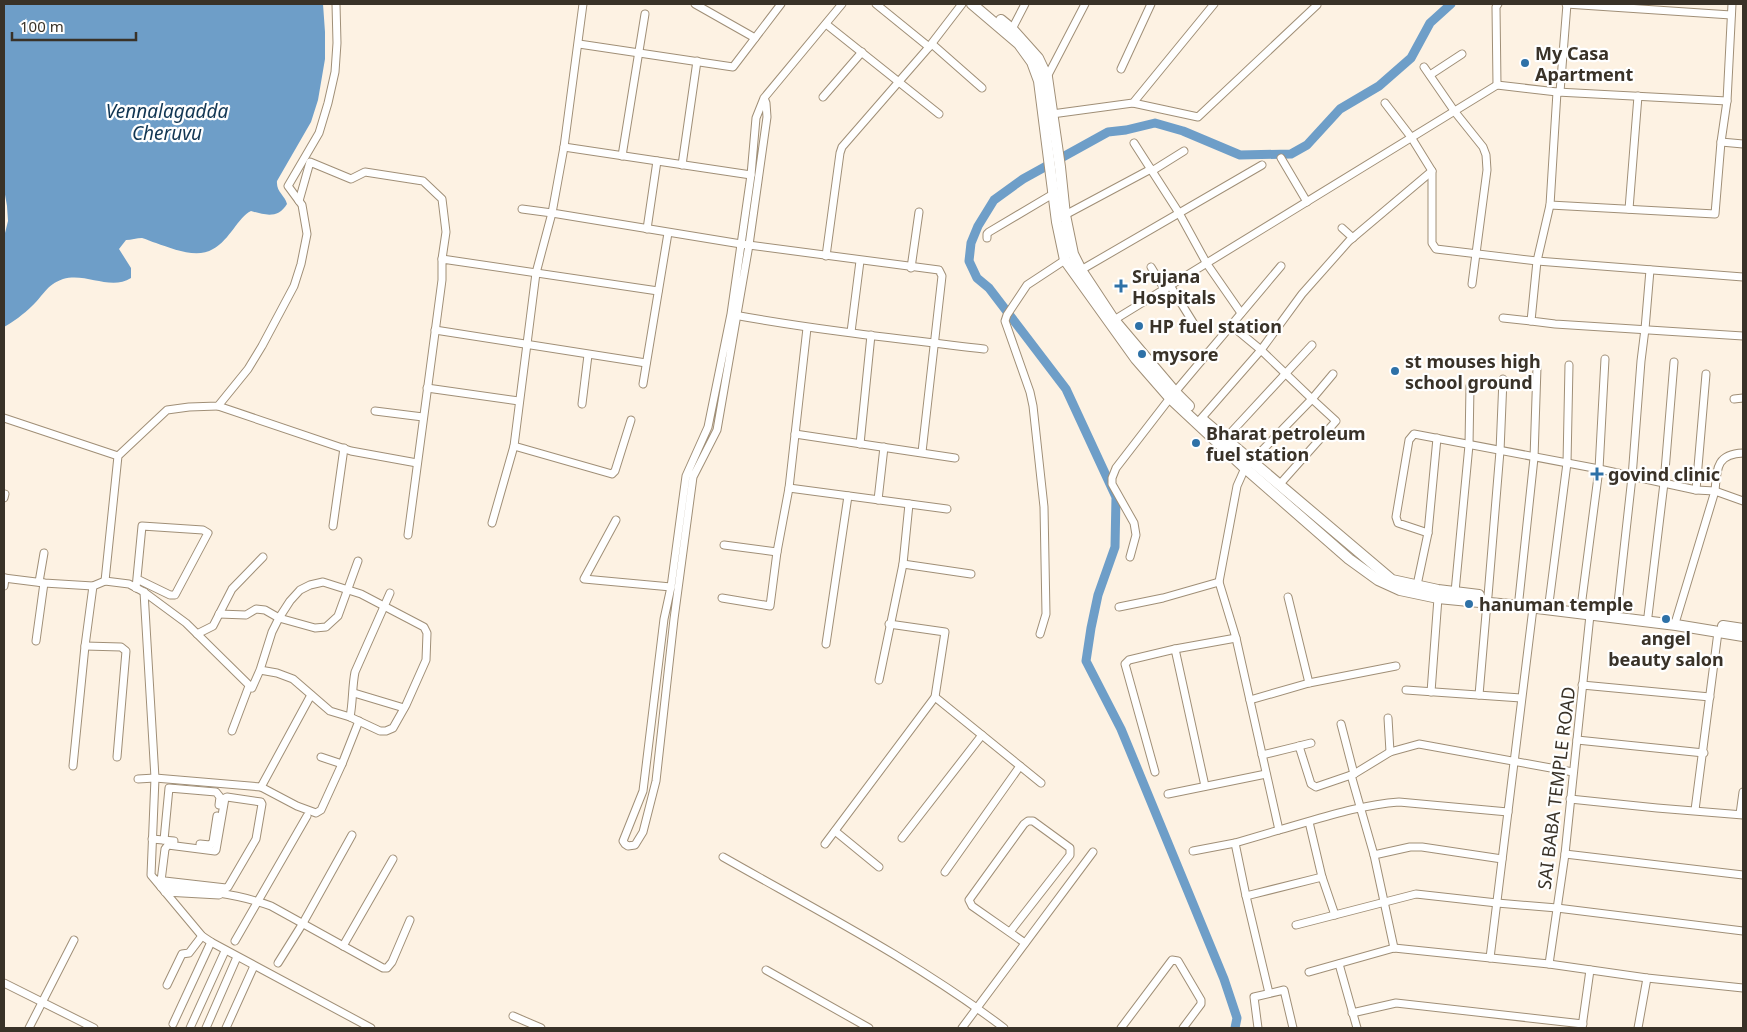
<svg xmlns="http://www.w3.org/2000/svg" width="1747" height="1032" font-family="'Noto Sans',sans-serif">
	<rect width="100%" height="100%" fill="#fdf2e3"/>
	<path fill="#6e9ec8" d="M4 4H323L325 32V59L318 100 311 122 277 181C276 192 285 195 287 204 278 219 265 215 251 211 238 217 230 240 213 249 197 259 173 249 156 243 152 242 146 239 142 238 137 238 131 240 126 240L119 249 131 268V278C110 291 86 272 63 279 46 285 44 295 32 306 24 314 13 322 4 327V237L8 221 7 206 4 189Z"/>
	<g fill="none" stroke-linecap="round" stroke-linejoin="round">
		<path stroke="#6e9ec8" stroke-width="9" d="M1235 1028 1237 1018 1224 979 1121 729 1086 661 1091 628 1098 595 1115 547 1116 497 1066 389 989 288 977 278 969 261 971 243 978 226 994 200 1023 179 1108 132 1126 130 1155 123 1183 131 1240 155 1291 154 1307 145 1340 109 1379 86 1411 58 1430 23 1451 4"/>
		<defs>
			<g id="minor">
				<path d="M583 4 564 147 552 213 741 244 939 270 942 276 922 452"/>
				<path d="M695 4 755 38"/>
				<path d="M876 4 929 47"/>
				<path d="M1566 4 1731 15"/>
				<path d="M826 24 939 114"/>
				<path d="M1012 29 1025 4"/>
				<path d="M579 44 733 67 781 4"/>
				<path d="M932 44 982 88"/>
				<path d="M1424 67 1455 112 1483 147 1486 155 1487 170 1472 284"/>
				<path d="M1121 69 1151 4"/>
				<path d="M1430 75 1462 54"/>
				<path d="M1047 77 1085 4"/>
				<path d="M1497 85 1496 7 1498 4"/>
				<path d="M1560 92 1567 4"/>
				<path d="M823 97 862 52"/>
				<path d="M764 98 766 103 767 117 749 245 717 430 693 477 674 619 656 781 643 832 635 845 628 846 625 844 623 841 643 791 664 619 671 587 686 476 708 427 731 314 751 175 756 118 764 98 842 4"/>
				<path d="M1727 101 1557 92 1550 205 1537 261 1531 321 1555 324 1743 336"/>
				<path d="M1133 103 1198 117 1317 5 1316 4"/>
				<path d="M1385 103 1411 137 1432 171V243L1436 249 1537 261 1743 277"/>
				<path d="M1052 114 1133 103 1214 4"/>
				<path d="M1721 142 1743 144"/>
				<path d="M1134 143 1179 213 1207 264 1241 313"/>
				<path d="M564 147 751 175"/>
				<path d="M622 156 645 14"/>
				<path d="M1281 158 1307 202"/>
				<path d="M682 165 697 61"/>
				<path d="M1152 171 1184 151"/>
				<path d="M299 201 310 162 351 179 365 172 423 181 442 199 446 232 442 259"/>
				<path d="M1550 205 1715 214 1721 142 1727 101 1732 4"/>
				<path d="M1629 209 1638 96"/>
				<path d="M1065 215 1151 169"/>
				<path d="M1342 228 1353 238"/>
				<path d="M647 229 657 161"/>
				<path d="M987 238V234L989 232 1053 194"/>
				<path d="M826 256 840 153 842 147 929 47 962 4"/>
				<path d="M1151 267 1165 290"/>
				<path d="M911 268 919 212"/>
				<path d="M1081 270 1262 165"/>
				<path d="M1171 287 1194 324"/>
				<path d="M734 315C817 330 900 339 984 349"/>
				<path d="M1503 318 1531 321"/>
				<path d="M1114 320 1497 85 1557 92"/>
				<path d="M1232 326 1261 350 1302 294 1349 241 1432 171"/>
				<path d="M435 330 646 363"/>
				<path d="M851 332 860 261"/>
				<path d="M643 384 668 233"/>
				<path d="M427 388 519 401"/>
				<path d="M1175 392 1281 266"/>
				<path d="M1734 399 1743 398"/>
				<path d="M582 404 588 355"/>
				<path d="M218 406 351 451 417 463"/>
				<path d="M375 411 423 417"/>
				<path d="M4 418 118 456"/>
				<path d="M1199 421 1261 350 1312 399 1245 468 1237 486 1219 582"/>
				<path d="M795 434 955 458"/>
				<path d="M1225 439 1312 345"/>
				<path d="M860 444 871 335"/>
				<path d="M514 446 612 474 615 471 631 420"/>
				<path d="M1280 484 1336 421 1312 399 1333 374"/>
				<path d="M789 488 947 509"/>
				<path d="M1696 490 1706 374"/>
				<path d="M4 498 5 494"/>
				<path d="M878 500 884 447"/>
				<path d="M616 520 584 579 671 587"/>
				<path d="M492 523 514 446 536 273 552 213 522 209"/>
				<path d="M333 526 344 448"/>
				<path d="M1428 533 1398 523 1396 517 1409 440 1414 434 1599 469 1696 490 1715 491C1717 469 1716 454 1743 453"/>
				<path d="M408 535 442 280V259L658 291"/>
				<path d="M724 545 777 552"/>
				<path d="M1130 557 1136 535 1134 523 1112 484V478L1116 468 1170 398"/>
				<path d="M903 564 971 574"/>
				<path d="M4 578 44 583 93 586 105 581 129 584 144 592 186 623 252 688 260 670 272 632 279 618 290 601 300 590 310 585 323 582 361 594 424 627 427 633 426 660 406 705 393 728 386 731H380L350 717 330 711 293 679 277 673 260 670"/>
				<path d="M105 581 118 456 167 410 189 407 218 406 248 369 262 346 294 286 301 264 307 234 302 205 288 186 319 133 328 103 335 72 337 43 336 4"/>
				<path d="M39 582 44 553"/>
				<path d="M1417 585 1428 533 1437 438"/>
				<path d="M4 586 5 578"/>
				<path d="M136 588 142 526 203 530 208 533 175 595H170L137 579"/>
				<path d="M144 592 155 778 151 875 202 936 211 942 371 1028"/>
				<path d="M1455 592 1469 445 1470 386"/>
				<path d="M1488 596 1500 451 1503 379"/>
				<path d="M1288 597 1309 683"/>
				<path d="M722 598 770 606 777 552 789 488 807 328"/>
				<path d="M1519 599 1534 458 1537 367"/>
				<path d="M1549 603 1567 463 1569 365"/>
				<path d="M1119 607 1163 598 1219 582 1236 638 1279 830 1235 843 1246 896 1269 993"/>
				<path d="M1581 607 1599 469 1605 359"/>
				<path d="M1617 612 1632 477 1641 361 1645 329 1650 270"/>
				<path d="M219 614 246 615 256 609 265 610 279 618 315 628 326 627 338 616 358 561"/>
				<path d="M1648 616 1664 483 1674 362"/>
				<path d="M1676 620 1715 491 1743 501"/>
				<path d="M197 634 213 626 232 589 263 557"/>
				<path d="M1040 634 1046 614 1044 507 1033 406 1030 392 1005 321 1007 315 1027 285 1065 260"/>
				<path d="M36 641 44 583"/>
				<path d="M826 644 848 496"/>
				<path d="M85 646 121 647 126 651 117 757"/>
				<path d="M1175 649 1236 638"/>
				<path d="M879 680 903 564 909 504"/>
				<path d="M1582 685 1710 697"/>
				<path d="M1406 690 1521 698"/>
				<path d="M1431 692 1438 598"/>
				<path d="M354 693 404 708"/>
				<path d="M1479 695 1487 602"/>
				<path d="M935 697 1041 783"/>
				<path d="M1250 700 1309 683 1396 666"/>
				<path d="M350 717C353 702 352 687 355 672L390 593"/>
				<path d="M1388 718 1390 752"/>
				<path d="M1341 724 1354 774"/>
				<path d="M232 731 249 686"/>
				<path d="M1577 740 1704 753"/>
				<path d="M1299 746 1311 743"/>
				<path d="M1262 755 1299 746 1311 784 1316 787 1354 774 1390 752 1419 744 1573 772"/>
				<path d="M321 757 342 764"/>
				<path d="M73 766 85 646 93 586"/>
				<path d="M1155 772 1125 664 1129 660 1175 649 1205 786"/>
				<path d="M1351 775 1374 855 1410 847H1422L1502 859"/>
				<path d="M138 779 155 778 261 787 311 695"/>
				<path d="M261 787 297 806 316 813 321 810 342 764 359 721"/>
				<path d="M1168 794 1266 774"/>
				<path d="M1570 799 1657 808 1743 815"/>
				<path d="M1695 810 1718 632"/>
				<path d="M1740 814 1743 792"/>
				<path d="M1309 822 1322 877"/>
				<path d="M1279 830C1319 819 1358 805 1399 802L1508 812"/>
				<path d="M835 831 879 867"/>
				<path d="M902 838 982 735"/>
				<path d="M152 839 174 841"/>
				<path d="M164 840 169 788 216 792 220 797 219 805"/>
				<path d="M200 844 210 845 213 842 217 816"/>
				<path d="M825 844 935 697 945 632 889 624"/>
				<path d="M1193 851 1235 843"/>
				<path d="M1565 854 1743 875"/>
				<path d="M1374 855 1394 948"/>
				<path d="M723 857C818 911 917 962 1004 1028"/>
				<path d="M945 872 1020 766"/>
				<path d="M156 880 226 888 228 887 256 839 262 804 261 802 227 797 225 798 216 850 215 851 168 845 165 849 161 881"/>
				<path d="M161 887C198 890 236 893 271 906L383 968H387L392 962 410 920"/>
				<path d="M165 892 219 895"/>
				<path d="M1246 896 1322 877 1335 915"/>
				<path d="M1296 925 1416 894 1497 903 1557 908 1743 931"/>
				<path d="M1010 932 1070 855V848L1033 821H1028L1024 824 969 900 972 906 1025 943"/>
				<path d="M235 941 307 816"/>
				<path d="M343 946 393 859"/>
				<path d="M1490 958 1533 608"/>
				<path d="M278 963 303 923 352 835"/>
				<path d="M1339 964 1357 1028"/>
				<path d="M1549 964 1565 854 1590 615"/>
				<path d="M766 970 869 1028"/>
				<path d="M1309 972 1394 948 1549 964 1647 978 1743 988"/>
				<path d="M4 983 94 1028"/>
				<path d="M167 985 182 954 189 953 202 936"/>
				<path d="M1352 1013 1396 1003 1583 1024"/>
				<path d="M513 1016 541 1028"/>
				<path d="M173 1024 211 942"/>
				<path d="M1582 1027 1590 970"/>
				<path d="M29 1028 74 940"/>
				<path d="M190 1028 225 951"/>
				<path d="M206 1028 237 957"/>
				<path d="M226 1028 254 966"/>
				<path d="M962 1028 1093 852"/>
				<path d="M1121 1028 1172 960 1178 961 1201 1000V1004L1183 1028"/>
				<path d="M1258 1028 1254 997 1284 990 1293 1028"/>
				<path d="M1638 1028 1647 978"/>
			</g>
			<g id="secondary">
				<path d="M972 4 1019 44 1032 62 1039 81 1057 222 1065 260 1136 359 1170 398 1245 468 1349 559 1378 580 1400 590 1438 598 1521 606 1676 625 1743 636"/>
				<path d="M1001 20 1012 29 1038 58 1047 77 1060 167 1065 215 1073 254 1081 270 1114 320 1175 392 1189 406"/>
				<path d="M1203 420 1392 580 1438 590 1479 595"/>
				<path d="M1723 626 1743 629"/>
			</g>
		</defs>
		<use href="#minor" stroke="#a08f77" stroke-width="9"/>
		<use href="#secondary" stroke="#a08f77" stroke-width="12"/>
		<use href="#minor" stroke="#fff" stroke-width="7"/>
		<use href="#secondary" stroke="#fff" stroke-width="10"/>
	</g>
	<g fill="#2e71a7" stroke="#fff" stroke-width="2">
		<circle cx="1525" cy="63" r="5"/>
		<path d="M1118.5 278.5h5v5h5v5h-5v5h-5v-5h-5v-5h5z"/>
		<circle cx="1139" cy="326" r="5"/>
		<circle cx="1142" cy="354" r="5"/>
		<circle cx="1395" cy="371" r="5"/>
		<circle cx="1196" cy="443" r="5"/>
		<path d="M1594.5 466.5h5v5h5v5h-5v5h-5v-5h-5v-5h5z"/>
		<circle cx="1469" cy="604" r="5"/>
		<circle cx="1666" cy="619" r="5"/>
	</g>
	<g text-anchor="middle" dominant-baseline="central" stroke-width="4.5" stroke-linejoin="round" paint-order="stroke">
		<g font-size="18" font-weight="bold" fill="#393228" stroke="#fff" text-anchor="start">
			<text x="1535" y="53">My Casa<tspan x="1535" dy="21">Apartment</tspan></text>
			<text x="1132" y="276">Srujana<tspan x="1132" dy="21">Hospitals</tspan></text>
			<text x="1149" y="326">HP fuel station</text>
			<text x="1152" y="354">mysore</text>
			<text x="1405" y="361">st mouses high<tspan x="1405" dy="21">school ground</tspan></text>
			<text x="1206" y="433">Bharat petroleum<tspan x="1206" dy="21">fuel station</tspan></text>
			<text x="1608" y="474">govind clinic</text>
			<text x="1479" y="604">hanuman temple</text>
			<text x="1666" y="638" text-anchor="middle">angel<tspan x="1666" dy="21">beauty salon</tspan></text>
		</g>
		<g font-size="18" fill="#393228" stroke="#fff">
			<text transform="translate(1556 788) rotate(-83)">SAI BABA TEMPLE ROAD</text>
		</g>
		<g font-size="19" font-style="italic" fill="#113653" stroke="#fff">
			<text x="167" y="111">Vennalagadda<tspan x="167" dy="22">Cheruvu</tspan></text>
		</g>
	</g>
	<rect width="1747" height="1032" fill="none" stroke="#393228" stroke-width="10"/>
	<path d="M12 32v8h124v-8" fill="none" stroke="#393228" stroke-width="2.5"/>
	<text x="20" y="32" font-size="15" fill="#393228" stroke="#ffffff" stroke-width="4" paint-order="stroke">100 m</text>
</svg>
